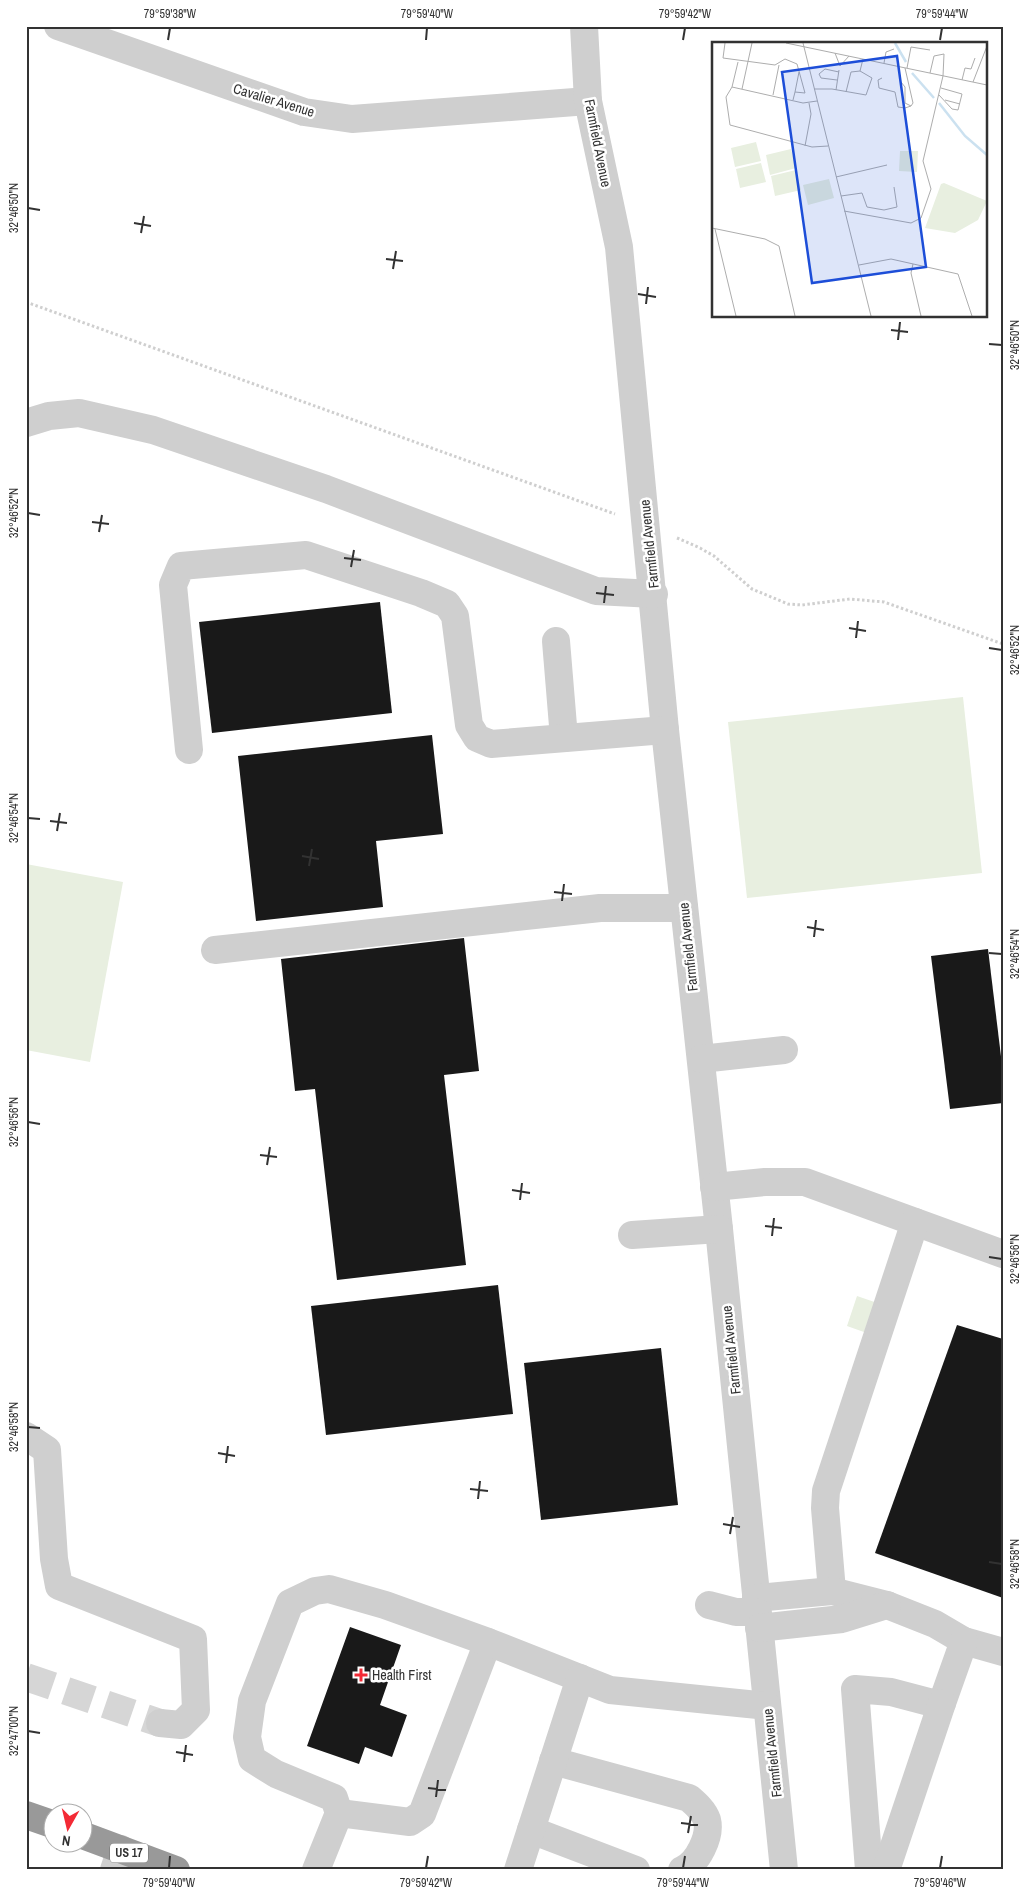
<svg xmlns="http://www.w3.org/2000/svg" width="1029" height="1896" font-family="'Archivo Narrow',sans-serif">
	<rect width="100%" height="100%" fill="#fff"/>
	<g fill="#e8efe0">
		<path d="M963 697 982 873 747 898 728 722Z"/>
		<path d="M26 864 123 882 90 1062 26 1050Z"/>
		<path d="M857 1296 889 1307 878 1337 847 1326Z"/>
	</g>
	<g fill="#191919">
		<path d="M380 602 392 713 212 733 199 622Z"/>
		<path d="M432 735 443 834 376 841 383 907 256 921 238 756Z"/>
		<path d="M464 938 479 1071 444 1075 466 1265 337 1280 315 1089 295 1091 281 959Z"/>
		<path d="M988 949 1003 1073V1103L950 1109 931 956Z"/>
		<path d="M498 1285 513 1414 326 1435 311 1306Z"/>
		<path d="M957 1325 1003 1339V1598L875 1553Z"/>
		<path d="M661 1348 678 1505 541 1520 524 1363Z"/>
		<path d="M350 1627 401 1645 380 1705 407 1715 392 1757 365 1747 359 1764 307 1746Z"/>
	</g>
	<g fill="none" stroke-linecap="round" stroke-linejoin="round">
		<path stroke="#d6d6d6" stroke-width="28" stroke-dasharray="28 14" stroke-linecap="butt" d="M26 1677 160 1723"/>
		<g stroke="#cfcfcf" stroke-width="3" stroke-dasharray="2.5 2.5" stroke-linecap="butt">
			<path d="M26 302 615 514"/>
			<path d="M677 538 700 548 714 556 752 589 788 604 802 605 850 599 884 602 1003 644"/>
		</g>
		<g stroke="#cfcfcf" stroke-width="28">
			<path d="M58 26 304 112 352 119 588 101"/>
			<path d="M584 26 588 101 619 247 665 730 719 1229 784 1870"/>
			<path d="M26 423 49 416 79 413 153 430 326 489 596 591 654 594"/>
			<path d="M556 641 564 738"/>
			<path d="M189 750 173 585 181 566 306 555 421 593 447 604 455 616 469 725 477 738 491 744 665 730"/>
			<path d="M215 950 600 908H684"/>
			<path d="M701 1059 784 1050"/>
			<path d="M714 1187 765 1182H805L1003 1254"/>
			<path d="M632 1235 719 1229"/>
			<path d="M26 1436 47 1450 54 1559 59 1586 193 1639 196 1710 181 1725 160 1723"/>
			<path d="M832 1591 825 1508 826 1491 915 1222"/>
			<path d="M756 1598 832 1591 887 1605 935 1624 964 1641 1003 1652"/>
			<path d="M709 1605 736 1612H757"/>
			<path d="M759 1628 842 1619 887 1605"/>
			<path d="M553 1761 689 1798C696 1804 704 1811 707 1820 711 1836 698 1863 682 1870"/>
			<path d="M339 1813 410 1822 422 1814 488 1642"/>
			<path d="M531 1830 636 1870"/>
			<path d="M114 1870 121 1849"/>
			<path d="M316 1870 339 1813 334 1798 276 1774 252 1759 247 1737 252 1701 290 1603 315 1591 329 1589 385 1605 488 1642 610 1690 767 1706"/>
			<path d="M518 1870 580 1678"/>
			<path d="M869 1870 855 1689 891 1692 929 1702 942 1703 964 1641"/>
			<path d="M886 1870 942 1703"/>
		</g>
		<g stroke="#999" stroke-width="28">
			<path d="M26 1815 52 1824"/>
			<path d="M82 1835 176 1870"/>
		</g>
	</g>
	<path fill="none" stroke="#323232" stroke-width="2" d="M168 40 170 28M426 40 427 28M683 40 685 28M940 40 942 28M28 208 40 210M134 223 151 226M141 233 144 216M386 259 403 261M393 269 396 251M638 294 656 297M646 304 648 287M891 330 908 332M898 340 900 322M989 344 1002 345M28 513 40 515M92 522 109 524M99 532 102 515M344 558 361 560M351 567 354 550M596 593 614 595M604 603 606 586M849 628 866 631M856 638 858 621M989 648 1002 650M28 818 40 819M50 821 67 823M57 831 60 813M302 856 319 859M309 866 312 849M554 892 572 894M562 901 564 884M807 927 824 930M814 937 816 920M989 953 1002 954M28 1122 40 1124M260 1155 277 1157M267 1165 270 1147M512 1190 530 1193M520 1200 522 1183M765 1226 782 1228M772 1236 774 1218M989 1257 1002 1259M28 1427 40 1428M218 1453 235 1456M226 1463 228 1446M470 1489 488 1491M478 1499 480 1481M723 1524 740 1527M730 1534 733 1517M989 1562 1002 1564M28 1731 40 1733M176 1752 193 1755M184 1762 186 1745M428 1788 446 1790M436 1797 438 1780M681 1823 698 1825M688 1833 691 1816M169 1868 170 1856M426 1868 428 1856M683 1868 685 1856M940 1868 942 1856"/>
	<path fill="#f32a35" stroke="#fff" stroke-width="2" d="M358.5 1667.5h5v5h5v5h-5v5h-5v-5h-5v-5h5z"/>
	<g text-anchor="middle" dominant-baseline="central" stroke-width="5" stroke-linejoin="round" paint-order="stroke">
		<rect fill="#fff" stroke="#707070" stroke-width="1" x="110" y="1843.5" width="38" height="19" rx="4"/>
		<g font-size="12" font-weight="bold" fill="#323232">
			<text x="129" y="1853">US 17</text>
		</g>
		<g font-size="14" fill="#323232" stroke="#fff">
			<text transform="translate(274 100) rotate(17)">Cavalier Avenue</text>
			<text transform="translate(598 143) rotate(79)">Farmfield Avenue</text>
			<text transform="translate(649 544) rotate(-96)">Farmfield Avenue</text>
			<text transform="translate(688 947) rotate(-96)">Farmfield Avenue</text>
			<text transform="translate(731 1350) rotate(-96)">Farmfield Avenue</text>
			<text transform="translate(772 1753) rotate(-96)">Farmfield Avenue</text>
		</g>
		<g font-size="14" fill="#323232" stroke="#fff" text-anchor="start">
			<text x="372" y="1675">Health First</text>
		</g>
	</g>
	<g transform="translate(712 42)">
		<rect width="275" height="275" fill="#fff"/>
		<path d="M44 100 49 119 23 125 19 106ZM79 107 84 126 58 133 54 113ZM188 109H206L205 130 187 129ZM49 121 54 140 28 146 24 127ZM84 128 89 148 63 154 59 134ZM117 137 122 156 96 163 91 143ZM232 141 275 159 266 178 243 191 213 186 229 142Z" fill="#e8efe0"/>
		<path fill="none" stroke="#cbe1f0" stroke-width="2.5" d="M183 1 194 20M200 31 222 56M227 61 253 94 275 113"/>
		<path fill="none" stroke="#adadad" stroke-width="1" d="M13 1 11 16 63 23 73 17 85 22 93 51 83 50 81 58M74 1 275 43M91 1 159 274M123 11 128 24 137 14M26 20 20 45 91 61 105 59M172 21 174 10 182 7M193 26 201 61 199 64M195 26 199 5 218 8M170 36 166 38 167 46 183 50 186 65 193 66 199 64 193 61V45L189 40M125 38 109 36 107 32 113 27 127 30M250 38 253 26 259 27 263 16M261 40 275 4M20 45 14 55 18 83 100 105 116 104M30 47 40 1M102 47H120L154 53 160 36 148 29 151 17M124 48 127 28M83 50 87 30M134 50 139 30 148 29M61 53 67 23M227 53 240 67 246 68 250 52 229 46M233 58 248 62M93 104 99 72 97 61M124 135 175 123M129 154 150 151 155 165 172 168 185 165 182 145M132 169 199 181 209 176 219 147 211 119 231 34 232 12 222 14 218 31M0 186 53 197 67 204 83 274M3 187 24 274M201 222 199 231 209 274M147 223 179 217 246 232 260 274"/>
		<path fill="#1d4ed8" fill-opacity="0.15" stroke="#1d4ed8" stroke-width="2.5" d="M185 14 214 225 100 241 70 30Z"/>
		<rect width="275" height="275" fill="none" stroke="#323232" stroke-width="2.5"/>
	</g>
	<rect width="1029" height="1896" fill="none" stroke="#ffffff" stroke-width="55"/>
	<g transform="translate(68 1828) rotate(188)"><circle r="24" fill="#ffffff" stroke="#adadad"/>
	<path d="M0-4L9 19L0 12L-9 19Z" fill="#f32a35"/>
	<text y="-8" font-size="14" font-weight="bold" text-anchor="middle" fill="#323232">N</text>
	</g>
	<rect x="28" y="28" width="974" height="1840" fill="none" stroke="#323232" stroke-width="2"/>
	<g font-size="12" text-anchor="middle" fill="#323232">
		<text x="170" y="18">79°59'38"W</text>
		<text x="427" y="18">79°59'40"W</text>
		<text x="685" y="18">79°59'42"W</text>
		<text x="942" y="18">79°59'44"W</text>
		<text transform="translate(14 208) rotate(-90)" y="4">32°46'50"N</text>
		<text transform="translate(1015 345) rotate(-90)" y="4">32°46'50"N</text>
		<text transform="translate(14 513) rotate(-90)" y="4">32°46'52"N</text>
		<text transform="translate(1015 650) rotate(-90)" y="4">32°46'52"N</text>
		<text transform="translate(14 818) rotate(-90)" y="4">32°46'54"N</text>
		<text transform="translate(1015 954) rotate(-90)" y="4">32°46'54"N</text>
		<text transform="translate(14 1122) rotate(-90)" y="4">32°46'56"N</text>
		<text transform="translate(1015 1259) rotate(-90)" y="4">32°46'56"N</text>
		<text transform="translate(14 1427) rotate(-90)" y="4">32°46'58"N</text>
		<text transform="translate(1015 1564) rotate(-90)" y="4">32°46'58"N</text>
		<text transform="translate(14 1731) rotate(-90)" y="4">32°47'00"N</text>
		<text x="169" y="1887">79°59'40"W</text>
		<text x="426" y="1887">79°59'42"W</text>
		<text x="683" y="1887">79°59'44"W</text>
		<text x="940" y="1887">79°59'46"W</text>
	</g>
</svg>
